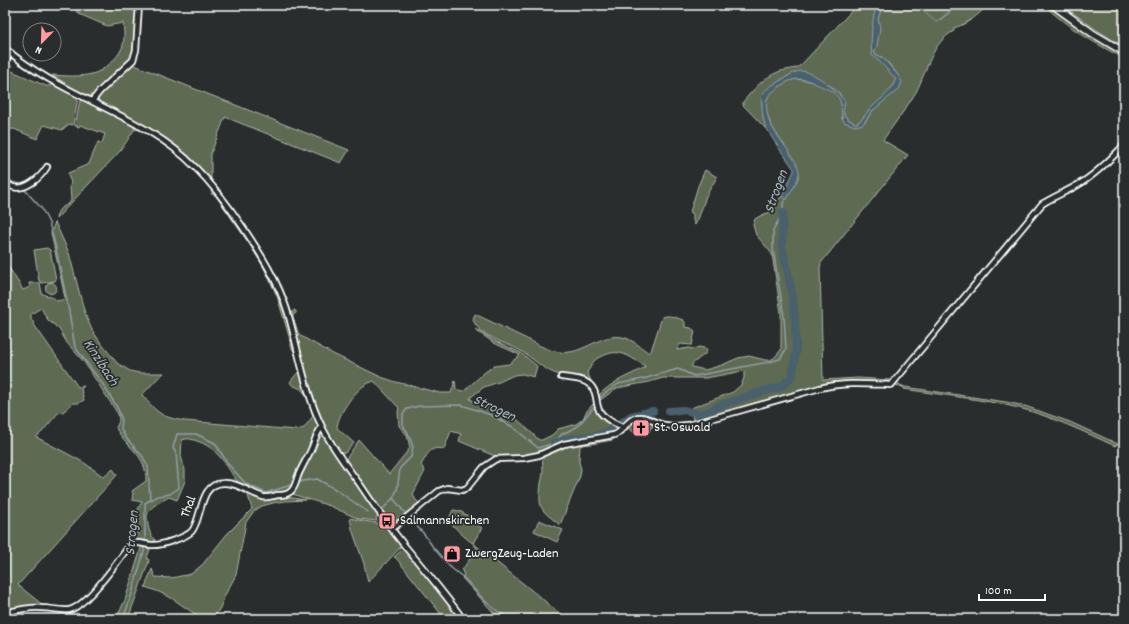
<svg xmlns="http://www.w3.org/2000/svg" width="1129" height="624" font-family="Dekko,sans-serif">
	<rect width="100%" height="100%" fill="#2a2d2e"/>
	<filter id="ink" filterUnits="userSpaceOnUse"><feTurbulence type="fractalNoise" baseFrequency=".025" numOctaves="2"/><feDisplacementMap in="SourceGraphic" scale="8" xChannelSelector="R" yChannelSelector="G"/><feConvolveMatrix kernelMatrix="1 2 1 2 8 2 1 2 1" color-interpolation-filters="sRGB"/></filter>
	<g filter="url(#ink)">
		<g fill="#5e6a52" stroke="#aeb4a8">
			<path d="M72 5H136L134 49 131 58 94 94 88 96 75 89 52 75C65 76 80 77 92 74 104 71 117 59 122 48 125 40 124 31 123 23L107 26 79 14Z"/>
			<path d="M857 5H877C873 16 870 43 872 55 878 60 884 65 890 71 892 74 893 77 896 79L890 92 873 106 861 120 856 124C850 120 843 117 843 109L840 94 832 87 814 76 794 73 779 81 762 102 763 116 767 130 743 105V102C753 90 763 78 778 72 785 69 795 70 801 65Z"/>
			<path d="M883 5H988C977 16 969 23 954 28V31C932 42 927 71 916 92 906 109 894 124 883 140L908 155 821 263 820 268 823 380 858 378 889 380 893 379 901 371 892 381 888 383 853 382 696 422 693 420 691 408 733 392 741 385 744 378V372L743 371 706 378H663L649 382 617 388 599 401 598 396C611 382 628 376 644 368L645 366C631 358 621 348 605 355 601 356 597 358 594 361 591 365 590 369 587 372L592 383 590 382C578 379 565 378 554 373 542 368 532 358 521 351 508 343 477 336 473 319L475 314C494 323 512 332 531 341 539 345 549 351 559 352 584 356 602 330 626 338 634 341 642 348 649 353L651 351 662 317C669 314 677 318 683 320L685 322V327L691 328 695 331 692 345 680 344 677 350 689 348 693 349 699 347 704 348 707 349 706 353 692 364V367L705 370 722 365 738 358 749 356 765 360H770L774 358 781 350V313L772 254 764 244 756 235 753 225 755 219 762 215 770 212 774 204 782 196 786 200C789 194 797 183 797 178 797 148 765 133 766 103 767 96 771 92 776 89 782 86 786 81 792 80 806 77 831 87 839 98 843 104 841 113 842 119L855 126 865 122 872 111 886 99 899 77C897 73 887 61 883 58 880 56 877 55 874 53L877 46 879 28 878 18Z"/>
			<path d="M1044 5H1050L1069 19 1124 54V58C1095 44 1067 27 1044 5Z"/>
			<path d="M1062 5H1124V47L1097 30Z"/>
			<path d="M132 64 349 150 341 163 225 117 211 153V179L209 180C203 172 196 164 188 157 162 134 131 119 100 103L98 100V97L104 90Z"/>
			<path d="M12 71 46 86H49L52 82 78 96V98L73 125 69 124 62 130 44 125 37 139 14 129 5 130V76L8 73Z"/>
			<path d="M83 99 134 125V129L136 126C154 137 172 148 187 162 212 184 230 213 249 239L248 242H250L262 261 279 294 286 317 304 383 302 384 303 388 306 391 319 428 290 489C286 493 278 494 272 494 262 495 246 490 238 482 234 479 232 473 229 469 221 457 211 445 197 441 191 439 188 438 182 440L181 456 185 470V481L177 500 169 497C162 501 149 506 147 516 147 518 148 523 148 525 149 531 151 536 155 540L153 544 138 542C136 528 133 514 142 502L132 500 133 493 132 491 146 481C147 454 127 449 116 428L119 421 118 414 84 362 67 343 59 329 48 320 41 308 31 314V318L35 326 78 387 84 386 81 389 84 400 79 403H73L63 412 58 413 42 432 36 437 83 462 104 477 113 469 117 475 18 585 44 606H36L5 611V261L23 290 30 287 29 283H40L42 294 54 298 57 301 62 300 65 298 51 233 55 222 69 253 84 310 89 323 92 330 101 343 117 363 130 371 139 373H164L158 378 142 395C158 413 160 417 185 421L297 430 304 428 313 416 306 395 301 389 292 385 290 382 299 371C298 362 295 353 291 346V343L277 296 264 268 250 245 216 196 215 195 211 194 213 191C195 170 177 151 154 137 148 133 141 128 134 130L121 150 56 219C57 214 58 209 63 207 67 204 69 205 71 200L70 186 71 182 69 178 68 173 89 164 98 142 102 143 105 134 80 125 79 127 75 126 79 105 80 102Z"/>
			<path d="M705 170 717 177 706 196 699 217 695 225 693 220V214L690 212 698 186Z"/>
			<path d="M47 248 50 250 56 279 55 281 42 283 39 281 34 250Z"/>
			<circle cx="51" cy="288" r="5.5"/>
			<path d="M294 310 296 311V313L293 315V317L299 335 333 354 381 377 396 382 440 393H451L455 381 456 389 462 391H464L485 372 494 366 509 364 520 355 494 343 475 330 476 329 493 340 521 353 537 366 534 377 522 374 514 375 499 382 484 387 471 397 470 399 517 419 539 440H542L552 435 558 429 576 424 583 419 586 412 594 403 596 407 620 428 617 432 610 435 564 442 542 453 530 455 497 457 459 441 461 434 451 431 444 449C429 446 428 454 421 465L425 471 413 494 415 499 420 504C411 510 399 524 387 520L347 463 346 459 359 440 389 474 410 448 407 435 399 426 398 411 399 408 374 381C372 382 368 383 365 385 353 393 338 414 337 428L354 443 345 453H341C311 415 303 362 291 316L292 313Z"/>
			<path d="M898 379V384L905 387 1006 402 1025 406 1070 422 1118 444 1115 446C1084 432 1053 417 1019 408 982 399 941 395 904 389L903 387 895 385V384Z"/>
			<path d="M640 418 654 422 653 427H651L649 432 645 435 634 432 629 429C630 422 633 421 640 418Z"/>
			<path d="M320 433H323L373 508 378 516 376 518 377 521 359 519 330 506 292 494 294 491 298 477Z"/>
			<path d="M615 437 613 440 591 444 583 445 580 446 579 462 581 469 580 476 560 525C540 509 538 510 541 483 542 479 543 475 543 471 543 467 542 462 543 459 546 446 602 439 615 437Z"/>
			<path d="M247 492 264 499 287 497 306 500 285 501 273 503 262 506 254 511 246 522 236 575 225 595 220 608 213 619C197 619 185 606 171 598 163 593 154 590 145 587L152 569 155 577 171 578 191 574 203 564 227 534 252 509Z"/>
			<path d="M453 510C465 510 473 522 482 528L473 543 562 615 560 619H506L494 613 462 578 464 576 462 570 477 549 473 543C468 541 452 525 448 520Z"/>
			<path d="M350 518 363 521 384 524 387 527 400 545 399 549 368 582 364 564 352 529Z"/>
			<path d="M539 520 563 530 557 542 534 531Z"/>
			<path d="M142 545 151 547 147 557 149 561 128 619H116L125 600Z"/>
			<path d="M402 550H406L439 591 460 619H445L396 558 394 557Z"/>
		</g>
		<path fill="#48616d" stroke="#91a0a7" d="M877 5H883L878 18 880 28 877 46 874 53 876 55 883 58 897 74 902 82 899 89 872 111 863 124 855 126 844 122C841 116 842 110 841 104 839 92 825 88 816 84 807 79 797 77 787 82 783 84 780 86 777 89 767 95 765 99 767 111 768 115 768 119 770 123 776 136 798 160 799 172 799 182 790 192 786 200L782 196 794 171V169C785 156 775 144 768 131 763 123 762 112 762 104 762 102 761 100 761 98 762 91 770 87 776 83 782 80 794 71 801 71 814 71 838 91 845 102 842 116 843 117 856 124 863 120 866 113 871 108 883 96 888 96 896 79L880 62 872 55C870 43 872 16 877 5Z"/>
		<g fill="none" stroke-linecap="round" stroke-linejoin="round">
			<g stroke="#91a0a7" stroke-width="1.5">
				<path d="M916 5 937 22 957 6 961 5"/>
				<path d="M5 73 12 66"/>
				<path d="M5 175 12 182 20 184"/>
				<path d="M24 189 42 209 49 223 55 244 68 306 75 347 104 386 118 409 122 420 121 429 126 438 143 457 148 467 150 500"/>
				<path d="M599 399 604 394 618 384 643 379 678 369 694 376 769 362 780 359 786 349 784 316 773 249V230L783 213V203L785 199"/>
				<path d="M298 483 303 481 317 479 335 489 368 512"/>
				<path d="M393 498 405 513"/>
				<path d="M383 509 393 498 397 490 400 468 411 457 413 447 408 433 403 425V414L407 409 419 406 462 405 491 415 513 427 538 448 554 443 562 434 577 427 593 408"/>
				<path d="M410 519 424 534 433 547 450 567 464 578 485 601 500 613 512 619"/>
				<path d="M145 542V503L158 496 170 494 179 488 176 453 173 448 177 434H196L215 443 228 464 246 484 266 493 294 484"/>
				<path d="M123 619 131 597 144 551V546"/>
			</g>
			<g stroke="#48616d" stroke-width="8">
				<path d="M669 411 684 410 699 414 705 413 719 406 761 392 781 387 792 377 796 351 795 318 791 288 782 246 783 213"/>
				<path d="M554 443 573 438 596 436 608 432 631 416 653 411"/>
			</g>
			<defs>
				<g id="minor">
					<path d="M5 49C23 63 42 76 62 86 108 111 158 129 195 167 213 185 228 205 242 226 261 254 278 281 288 313 299 352 305 393 323 429 333 448 346 466 359 483 373 504 388 525 404 545 424 569 444 593 463 619"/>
					<path d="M5 61 11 53"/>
					<path d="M92 101 100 91 133 60 136 50 139 5"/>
					<path d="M5 181C7 183 10 186 13 187 26 191 41 177 47 167"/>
					<path d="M561 377C576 379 593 378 596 397 597 402 597 407 600 412 606 420 616 424 624 428"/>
					<path d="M392 529 439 491 447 488 462 490 467 488 484 467 496 459 524 458 539 455 564 444 614 435C623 432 626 421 635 418 646 414 655 424 665 425 676 427 686 426 696 423L820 388C844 382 866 384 890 385L892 384 1042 204C1055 196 1068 191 1081 183 1097 173 1111 159 1124 145"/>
					<path d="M5 613C17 610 29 607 41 608 50 608 60 611 69 610 86 607 119 560 129 546 137 540 144 545 152 545 160 546 187 537 192 531 203 516 199 484 223 483 237 482 250 493 263 497 268 498 273 496 278 495 282 495 287 495 290 492 295 489 296 481 298 476 301 468 306 460 310 452 314 444 316 433 322 427"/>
				</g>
				<path id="secondary" d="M1053 5 1092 33 1124 52"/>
			</defs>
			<use href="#minor" stroke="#fff" stroke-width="8"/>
			<use href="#secondary" stroke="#fff" stroke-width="9"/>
			<use href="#minor" stroke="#2a2d2e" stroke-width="4.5"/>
			<use href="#secondary" stroke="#2a2d2e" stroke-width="6"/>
		</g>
	</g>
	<defs>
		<symbol id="church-square" viewBox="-11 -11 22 22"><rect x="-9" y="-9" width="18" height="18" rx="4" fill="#ff9aa2" stroke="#2a2d2e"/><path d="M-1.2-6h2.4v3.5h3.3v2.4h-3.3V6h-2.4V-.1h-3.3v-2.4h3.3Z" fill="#111"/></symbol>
		<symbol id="bus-square" viewBox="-11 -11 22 22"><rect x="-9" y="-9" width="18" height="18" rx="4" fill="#ff9aa2" stroke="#2a2d2e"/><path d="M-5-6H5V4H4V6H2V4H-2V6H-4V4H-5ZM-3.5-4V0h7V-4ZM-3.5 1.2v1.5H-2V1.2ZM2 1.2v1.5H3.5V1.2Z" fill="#111"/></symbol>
		<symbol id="shop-square" viewBox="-11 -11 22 22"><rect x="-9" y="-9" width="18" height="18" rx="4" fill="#ff9aa2" stroke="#2a2d2e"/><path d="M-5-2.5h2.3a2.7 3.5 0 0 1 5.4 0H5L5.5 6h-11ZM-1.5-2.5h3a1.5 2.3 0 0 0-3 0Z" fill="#111"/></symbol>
	</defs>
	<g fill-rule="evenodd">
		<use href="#church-square" x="631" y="418" width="20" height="20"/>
		<use href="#bus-square" x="377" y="511" width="20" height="20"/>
		<use href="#shop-square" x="442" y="544" width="20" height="20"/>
	</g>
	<g text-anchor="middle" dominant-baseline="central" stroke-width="3.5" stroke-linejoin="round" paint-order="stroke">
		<g font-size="14" fill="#fff" stroke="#2a2d2e" text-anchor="start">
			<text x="654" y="428">St. Oswald</text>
			<text x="400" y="521">Salmannskirchen</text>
			<text x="465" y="554">ZwergZeug-Laden</text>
		</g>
		<g font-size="14" fill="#fff" stroke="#2a2d2e">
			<text transform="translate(189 507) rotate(-69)">Thal</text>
		</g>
		<g font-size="15" font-style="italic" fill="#adb8bd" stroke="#2a2d2e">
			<text transform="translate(777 192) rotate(-70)">Strogen</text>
			<text transform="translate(100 363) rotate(57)">Kinzlbach</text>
			<text transform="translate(494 409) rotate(25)">Strogen</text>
			<text transform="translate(133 533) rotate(-85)">Strogen</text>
		</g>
	</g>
	<rect width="1129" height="624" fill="none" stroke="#2a2d2e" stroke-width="20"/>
	<rect x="10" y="10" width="1109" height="604" fill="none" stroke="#fff" stroke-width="1.5" filter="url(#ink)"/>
	<g transform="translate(42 42) rotate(203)"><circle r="19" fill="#2a2d2e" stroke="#7f8182"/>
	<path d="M0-3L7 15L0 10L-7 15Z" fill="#ff9aa2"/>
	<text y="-6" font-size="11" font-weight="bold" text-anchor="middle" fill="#ffffff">N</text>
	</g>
	<path d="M979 594v6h66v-6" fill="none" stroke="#ffffff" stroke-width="2"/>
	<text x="985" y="594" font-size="12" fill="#ffffff" stroke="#2a2d2e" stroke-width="3" paint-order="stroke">100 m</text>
</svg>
